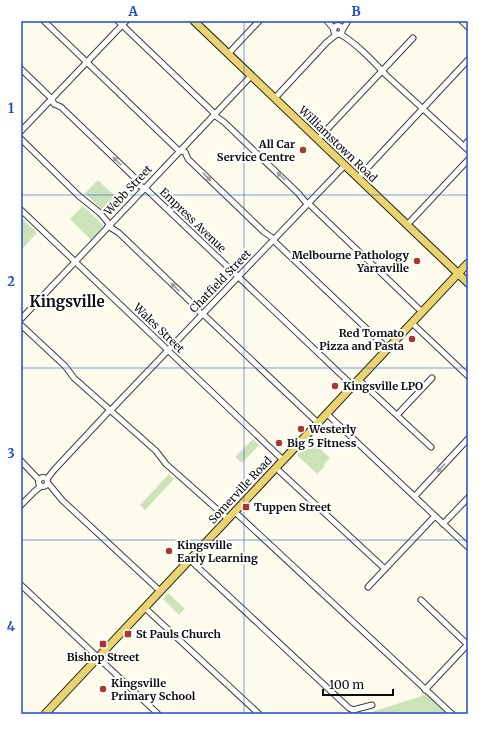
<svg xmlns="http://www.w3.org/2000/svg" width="489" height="735" font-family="Merriweather,serif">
	<rect width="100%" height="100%" fill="#fdfbec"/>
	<g fill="#cce3ba">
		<path d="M98 180 118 199 105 213 85 193Z"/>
		<path d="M83 206 104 226 91 240 70 219Z"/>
		<path d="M21 217 37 233 21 250Z"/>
		<path d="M253 439 259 445 243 462H241L235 457Z"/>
		<path d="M311 441 330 458 324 464 325 466 317 474 297 455Z"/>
		<path d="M169 474 174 479 145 510 140 505Z"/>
		<path d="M168 593 185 609 179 615 163 599Z"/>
		<path d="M426 693 448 714H365L419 697Z"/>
	</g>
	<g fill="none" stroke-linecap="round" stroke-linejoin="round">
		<defs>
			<g id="minor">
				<path d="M44 21 179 151 185 152 188 159 264 232 274 239"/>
				<path d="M118 21 215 114"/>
				<path d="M327 21 334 29"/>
				<path d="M462 21 468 27"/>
				<circle cx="338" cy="30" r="4.5"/>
				<path d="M343 29 348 21"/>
				<path d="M340 34C357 44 372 60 386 75L468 150"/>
				<path d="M228 54 259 21"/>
				<path d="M21 69 52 99 54 104 61 107 136 179 140 186 145 188 353 386"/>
				<path d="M275 98 327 42 337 34"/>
				<path d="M214 115 224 122 298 193 307 204"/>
				<path d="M21 131 126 21"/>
				<path d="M21 139 79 196 100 213 110 225"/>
				<path d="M318 139 413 38"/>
				<path d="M464 146 468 141"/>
				<path d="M358 178 468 60"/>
				<path d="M308 203 422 312"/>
				<path d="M21 210 283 460"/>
				<path d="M407 225 468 160"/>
				<path d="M108 226 119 233 196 307 202 315"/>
				<path d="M273 240 388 349"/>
				<path d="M203 314 318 423"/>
				<path d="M21 319 251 76"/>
				<path d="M412 323 468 376"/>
				<path d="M21 325 65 366 74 378 156 451 166 464 228 519"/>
				<path d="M359 380 431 447"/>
				<path d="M110 411 345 165"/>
				<path d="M327 414 468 547"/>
				<path d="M397 415 432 378"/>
				<path d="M21 461 39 480"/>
				<path d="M276 468 385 569"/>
				<circle cx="43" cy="482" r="4.5"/>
				<path d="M47 479 54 470 110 410"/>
				<path d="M48 483 62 500 160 591"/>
				<path d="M415 496 468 439"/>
				<path d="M21 505 34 492 41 486"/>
				<path d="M235 512 452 714"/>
				<path d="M443 524 468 498"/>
				<path d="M190 560 349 708 353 710 372 705"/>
				<path d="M21 585 158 714"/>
				<path d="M368 587 435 516"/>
				<path d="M421 600 468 645"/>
				<path d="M145 608 259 714"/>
				<path d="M425 690 468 644"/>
			</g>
			<g id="major">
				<path d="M194 21 468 283"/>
				<path d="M45 714 468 263"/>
			</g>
		</defs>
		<use href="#minor" stroke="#3f3f3f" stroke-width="7"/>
		<use href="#major" stroke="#1d1d1d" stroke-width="9"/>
		<use href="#minor" stroke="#fff" stroke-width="5"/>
		<use href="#major" stroke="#e9d470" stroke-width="7"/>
	</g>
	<defs><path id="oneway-solid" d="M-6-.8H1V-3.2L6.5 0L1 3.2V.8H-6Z"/></defs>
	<g fill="#9e9e9e">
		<use href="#oneway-solid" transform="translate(117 161) rotate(-136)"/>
		<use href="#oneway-solid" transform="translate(281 176) rotate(-136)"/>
		<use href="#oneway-solid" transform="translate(207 177) rotate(44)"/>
		<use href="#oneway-solid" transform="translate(175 287) rotate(-136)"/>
		<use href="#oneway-solid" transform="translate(441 468) rotate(133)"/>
	</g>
	<path fill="none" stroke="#1d4ed8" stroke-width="1" stroke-opacity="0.55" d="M244 21V714M21 195H468M21 368H468M21 540H468"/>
	<g fill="#ab3734" stroke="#fff" stroke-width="1.5">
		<circle cx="303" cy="150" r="4"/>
		<circle cx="417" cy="261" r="4"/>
		<circle cx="412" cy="339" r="4"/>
		<circle cx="335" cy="386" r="4"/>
		<circle cx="301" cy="429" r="4"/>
		<circle cx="279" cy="443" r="4"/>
		<rect x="242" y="503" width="8" height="8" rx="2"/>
		<circle cx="169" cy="551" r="4"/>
		<rect x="124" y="630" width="8" height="8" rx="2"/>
		<rect x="99" y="640" width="8" height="8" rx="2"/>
		<circle cx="103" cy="689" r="4"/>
	</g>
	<g text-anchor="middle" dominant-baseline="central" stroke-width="4" stroke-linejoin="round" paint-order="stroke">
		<g font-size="11" font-weight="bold" fill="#0c0c0c" stroke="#fff" text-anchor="start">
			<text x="295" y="144" text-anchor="end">All Car<tspan x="295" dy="13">Service Centre</tspan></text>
			<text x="409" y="255" text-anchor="end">Melbourne Pathology<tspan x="409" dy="13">Yarraville</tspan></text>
			<text x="404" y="333" text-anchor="end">Red Tomato<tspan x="404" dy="13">Pizza and Pasta</tspan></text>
			<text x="343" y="386">Kingsville LPO</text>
			<text x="309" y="429">Westerly</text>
			<text x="287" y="443">Big 5 Fitness</text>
			<text x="254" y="507">Tuppen Street</text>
			<text x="177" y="545">Kingsville<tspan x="177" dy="13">Early Learning</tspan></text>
			<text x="136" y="634">St Pauls Church</text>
			<text x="103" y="657" text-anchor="middle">Bishop Street</text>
			<text x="111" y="683">Kingsville<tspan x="111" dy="13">Primary School</tspan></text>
		</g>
		<g font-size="11" fill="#0c0c0c" stroke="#fff">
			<text transform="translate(338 144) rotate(44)">Williamstown Road</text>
			<text transform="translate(128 190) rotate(-47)">Webb Street</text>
			<text transform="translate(193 220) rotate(44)">Empress Avenue</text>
			<text transform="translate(220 281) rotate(-46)">Chatfield Street</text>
			<text transform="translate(159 328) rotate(44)">Wales Street</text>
			<text transform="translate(240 490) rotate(-47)">Somerville Road</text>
		</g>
		<g font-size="15" font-weight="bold" fill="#0c0c0c" stroke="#fff">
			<text x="67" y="301">Kingsville</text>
		</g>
	</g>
	<rect width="489" height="735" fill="none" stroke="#ffffff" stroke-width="44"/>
	<path d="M323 689v6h70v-6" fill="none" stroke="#0c0c0c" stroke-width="2"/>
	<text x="329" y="689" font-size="12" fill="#0c0c0c" stroke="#ffffff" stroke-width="3" paint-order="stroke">100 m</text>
	<rect x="22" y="22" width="445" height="691" fill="none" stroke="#1d4ed8" stroke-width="1.5"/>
	<g font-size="13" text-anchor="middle" font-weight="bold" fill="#1d4ed8">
		<text x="133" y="16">A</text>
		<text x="356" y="16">B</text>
		<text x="11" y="113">1</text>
		<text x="11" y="286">2</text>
		<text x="11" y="458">3</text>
		<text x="11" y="631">4</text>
	</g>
</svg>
